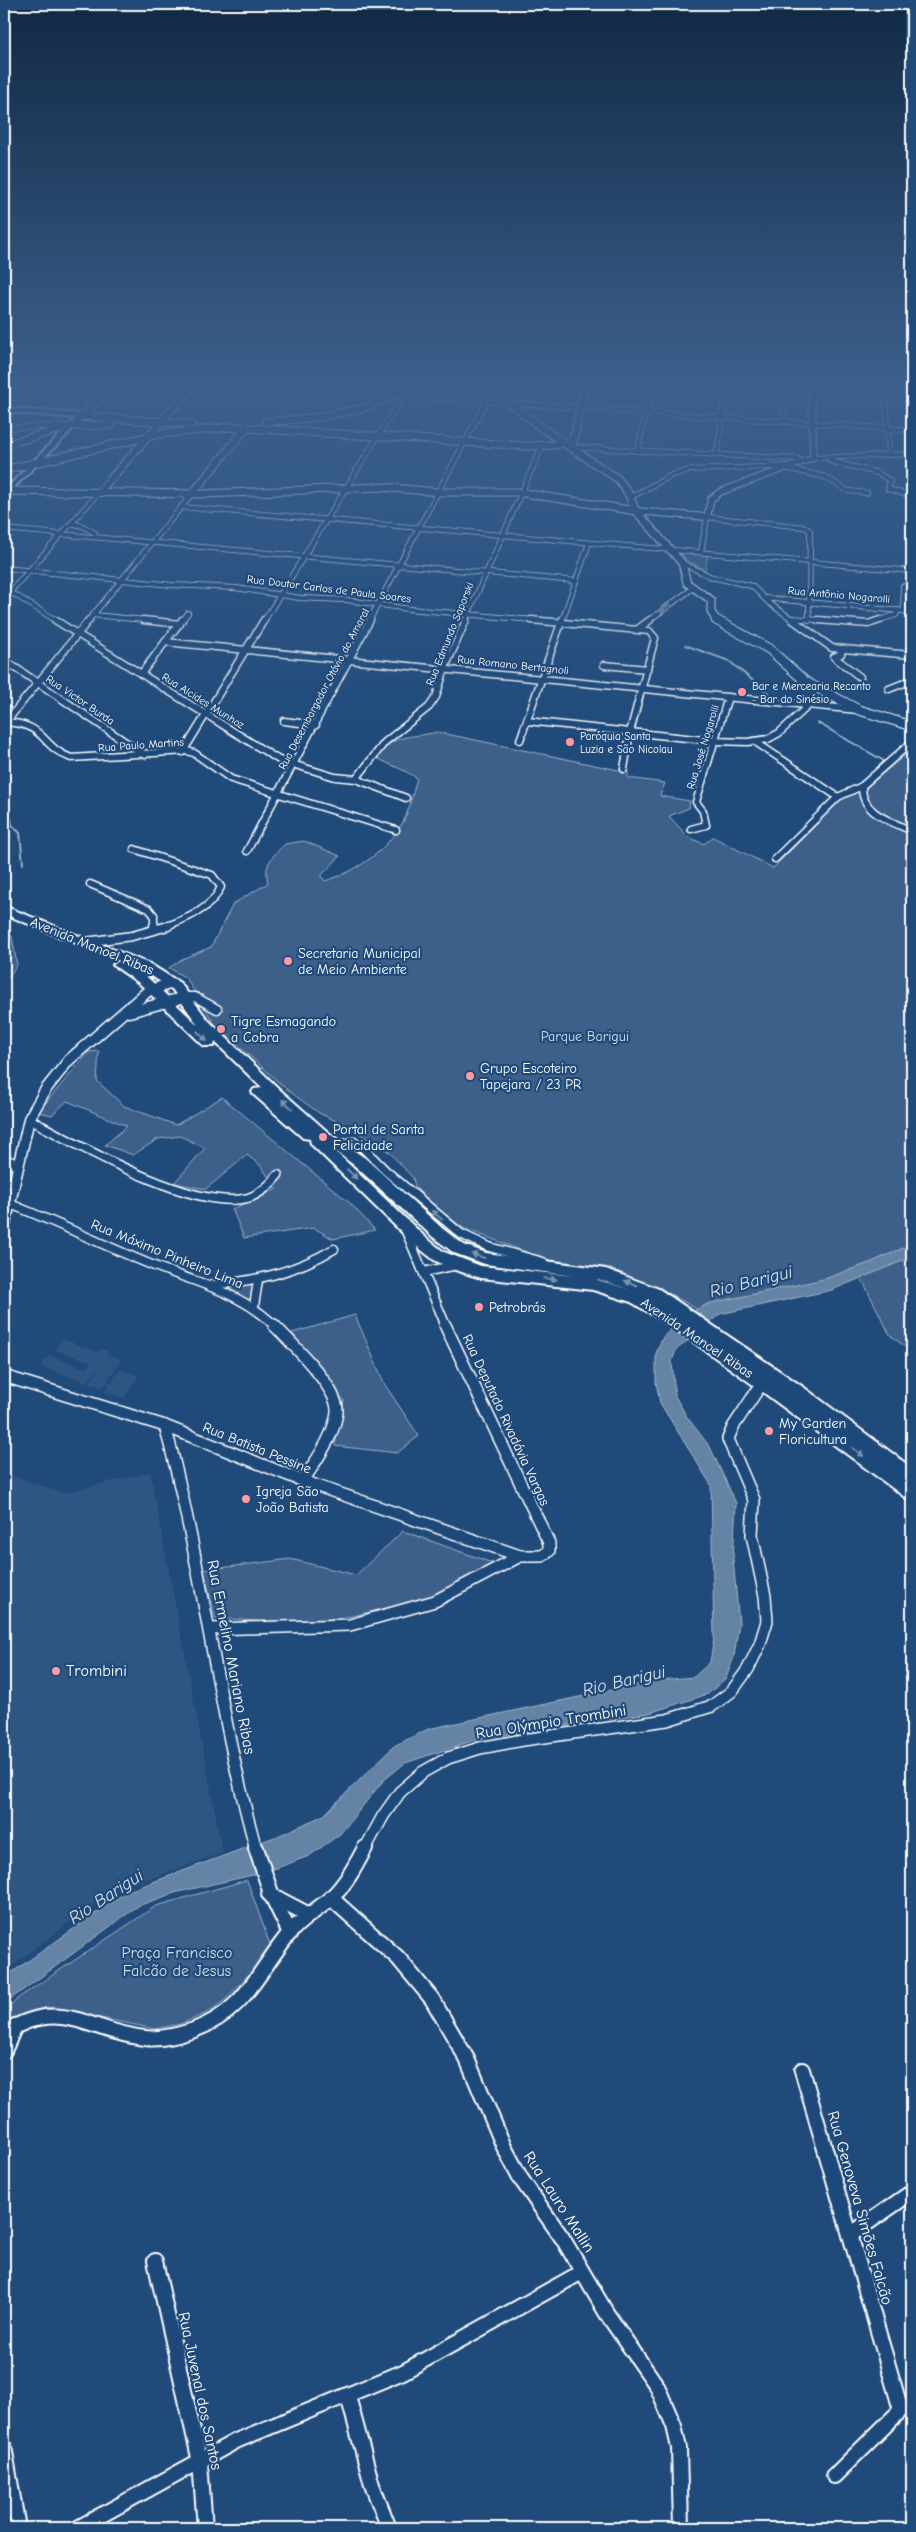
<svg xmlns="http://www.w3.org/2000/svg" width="916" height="2532" font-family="'Comic Neue',sans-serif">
	<rect width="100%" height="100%" fill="#1f4a7a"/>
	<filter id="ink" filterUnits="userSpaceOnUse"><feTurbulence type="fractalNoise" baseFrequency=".02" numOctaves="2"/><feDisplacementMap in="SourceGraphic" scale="10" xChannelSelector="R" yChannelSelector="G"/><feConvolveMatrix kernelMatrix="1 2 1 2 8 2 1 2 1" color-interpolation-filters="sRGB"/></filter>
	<g filter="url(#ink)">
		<g fill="#2e5683">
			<path d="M62 1339 99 1352 101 1349 109 1351 107 1354 122 1359 107 1381 110 1383 120 1369 139 1376 124 1398 104 1392 109 1385 106 1383 102 1388 89 1383 101 1366 87 1382 40 1367 49 1355 86 1369 91 1362 55 1350Z"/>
			<path d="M150 1472 223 1853 110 1892 4 1972V1473L63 1493Z"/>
		</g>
		<g fill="#3c618b" stroke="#9eb0c5">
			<path d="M680 553 708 555 705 570 688 561Z"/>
			<path d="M437 732 628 772V778L665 783 660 796 690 801 689 808 669 816 688 837 704 844 713 837 773 868 842 799 868 786 912 749V1352L890 1335 858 1272 706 1314 654 1285 594 1268 547 1260 463 1228 436 1207 415 1187 413 1178 389 1152 351 1128 319 1113 286 1089 214 1023 186 978 169 968 182 959 211 947 233 904 268 883C263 864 272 857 285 844L304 841 340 856 321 876 325 881C355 872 382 854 400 827 409 814 412 795 417 779 409 771 389 765 377 758 394 732 409 739 437 732Z"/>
			<path d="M4 932 12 936 17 965 4 984Z"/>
			<path d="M99 1051 97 1081 124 1106 176 1125 222 1097 350 1203 375 1230 333 1239 314 1228 244 1238 232 1209 277 1189 260 1165 247 1155 206 1189 174 1183 205 1148 180 1136 158 1139 133 1155 105 1145 127 1126 67 1101 52 1115 38 1112 89 1052Z"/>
			<path d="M347 1146 361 1151 453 1234 478 1247 514 1258 478 1251 452 1237Z"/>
			<path d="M256 1283 252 1303 219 1286Z"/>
			<path d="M355 1315 385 1385 419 1436 397 1453 335 1446 344 1401 292 1333Z"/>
			<path d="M403 1531 495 1564 432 1598 352 1616 296 1624 215 1618 204 1570 290 1559 356 1575Z"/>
			<path d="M247 1880 272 1950 224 2001 205 2014 180 2024 155 2029 47 2007 25 2014 4 2030V2014L18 1998 156 1906Z"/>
		</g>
		<path fill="#6583a4" stroke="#a3b5c8" d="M912 1244V1257L832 1290 720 1314 676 1350 672 1361 675 1396 687 1417 710 1447 736 1503 733 1559 739 1623 734 1657 726 1678 708 1694 649 1713 478 1739 405 1763 383 1781 340 1834 309 1856 266 1872 174 1893 138 1906 4 2004V1978L126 1892 280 1835 324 1815 394 1746 428 1729 659 1680 694 1677 710 1662 714 1638 711 1485 660 1403 656 1382V1353L663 1337 685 1316 707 1304 824 1279 872 1262Z"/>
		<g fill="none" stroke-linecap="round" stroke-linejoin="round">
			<g stroke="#a3b5c8" stroke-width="2">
				<path d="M685 645 729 661 773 697"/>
				<path d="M818 723 884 761"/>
				<path d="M4 815 11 819 12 825 20 833 23 864"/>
			</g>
			<defs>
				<g id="minor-far4">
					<path d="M885 387 889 454"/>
					<path d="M775 391 787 421"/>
					<path d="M404 396 912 430"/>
					<path d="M4 428 67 426"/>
					<path d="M572 447 798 459"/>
					<path d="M637 451 652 387"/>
					<path d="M717 454 726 387"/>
					<path d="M813 458 912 454"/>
					<path d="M830 461 878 473 890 481 888 489 912 496"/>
					<path d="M786 468 825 477 848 491 867 493"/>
					<path d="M631 497 672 475 690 470 792 466"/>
					<path d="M181 507 912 571"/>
					<path d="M71 523 83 526 95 533"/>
					<path d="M4 529 576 581"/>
					<path d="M701 552 707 517 805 527 810 531 809 620"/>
					<path d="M682 563 712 577 752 586 769 603 795 621"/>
					<path d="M4 568 172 585 236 588 300 598 347 600 409 609 544 621"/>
					<path d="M903 586 904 611"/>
					<path d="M4 588 57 621"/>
					<path d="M10 592 99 492"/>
					<path d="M764 598 912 612"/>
					<path d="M93 615 155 621"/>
					<path d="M790 618 834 621"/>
					<path d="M88 621 192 494"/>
					<path d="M182 621 188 613"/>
					<path d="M264 621 402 397"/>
					<path d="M369 621 486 402"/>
					<path d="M465 621 542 446"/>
					<path d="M562 621 589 543"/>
					<path d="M648 621 693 588"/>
					<path d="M876 621 896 615 898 610"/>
				</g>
				<g id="minor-far3">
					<path d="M55 620 279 760 335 777 356 779 406 798"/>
					<path d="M143 620 180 624"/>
					<path d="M531 620 649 631 655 638 630 732 624 769"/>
					<path d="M793 620 832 648 912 655"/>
					<path d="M818 620 868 624 880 620"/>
					<path d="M638 629 650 620"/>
					<path d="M165 642 858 710"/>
					<path d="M842 649 841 654 834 657 860 677"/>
					<path d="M4 660 145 755"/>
					<path d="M604 665 647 669"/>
					<path d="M141 674 182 620"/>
					<path d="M889 689 912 680"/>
					<path d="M284 721 316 725"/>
					<path d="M527 721 714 741 748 742 768 739 779 733 809 705"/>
					<path d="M4 722C48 724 39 746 71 758L187 751 194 753 231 779 396 830"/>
					<path d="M6 722 89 620"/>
					<path d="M520 740 562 620"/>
					<path d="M754 741 838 797"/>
					<path d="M183 752 264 620"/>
					<path d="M356 779 385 742 429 707 436 697 445 668 466 620"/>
					<path d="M862 786C861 814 891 821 912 831"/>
					<path d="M691 829 706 825 703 811 696 802 728 697"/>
					<path d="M134 849 212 875 221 887C212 909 186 919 164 927"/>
					<path d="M247 851 370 620"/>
					<path d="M775 859 838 797 862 786 912 742"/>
					<path d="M90 884 149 909 154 915V927"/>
				</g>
				<g id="minor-far2">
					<path d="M154 926V930"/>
					<path d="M85 942 132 936 168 926"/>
					<path d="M185 997H195L217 1009"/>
					<path d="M29 1119C78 1145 194 1212 248 1198 261 1194 270 1185 278 1175"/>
					<path d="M338 1145 354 1142 360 1145 386 1171 461 1234 489 1247 543 1262"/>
					<path d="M10 1204C56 1222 101 1244 147 1263 192 1282 239 1290 275 1326"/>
					<path d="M405 1229 446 1326"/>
					<path d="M424 1272 457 1265"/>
					<path d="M212 1285C257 1281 295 1272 334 1249"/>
					<path d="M254 1306 258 1281"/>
				</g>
				<g id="minor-far1">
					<path d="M274 1325C290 1342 339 1388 337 1412 334 1437 316 1460 303 1481"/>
					<path d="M445 1325 549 1543V1551L542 1556H520"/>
					<path d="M4 1376 165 1426 303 1481 520 1556 435 1601 350 1625 209 1629"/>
					<path d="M165 1426C203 1565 217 1710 256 1849"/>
					<path d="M365 1849 383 1816 400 1792 423 1772 448 1758 480 1748 523 1740 667 1720 712 1706 732 1691 748 1669 760 1644 767 1621 765 1596 752 1535 754 1500 728 1439 733 1427 764 1380"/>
				</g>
				<g id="minor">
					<path d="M256 1848 272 1896 290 1933"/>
					<path d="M269 1894 309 1915"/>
					<path d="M331 1898 398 1958 432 1999 467 2059 504 2147 521 2179 563 2239 607 2314 657 2386 674 2426 679 2448 681 2528"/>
					<path d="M4 2033C62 1996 88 2032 145 2038 162 2040 179 2035 194 2030 248 2010 258 1969 293 1929 304 1917 319 1909 331 1898 346 1884 356 1865 365 1848"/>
					<path d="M4 2051 15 2026"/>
					<path d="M802 2070 901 2410 834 2476"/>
					<path d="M850 2235 912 2192"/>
					<path d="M155 2261 200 2462 205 2528"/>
					<path d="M348 2396 372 2485 389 2528"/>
					<path d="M4 2446 18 2528"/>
					<path d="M78 2528 236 2441 403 2372 582 2272"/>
				</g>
				<path id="tertiary-far1" d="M636 511 707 517 711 499 720 492 813 458 812 387"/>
				<g id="tertiary">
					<path d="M129 1012 185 997"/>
					<path d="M4 1160 18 1165"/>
					<path d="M4 1229 29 1119 46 1089 69 1060 148 991 172 983"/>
				</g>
				<g id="secondary-far1">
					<path d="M490 387 543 429 618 479 627 491 636 511 682 563 687 583 711 600V612L717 621"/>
					<path d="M82 416 191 424"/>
					<path d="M82 416 110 387"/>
					<path d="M266 422 319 417 361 409 413 387"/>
					<path d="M4 445 72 426 111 425"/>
					<path d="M572 447 584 387"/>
					<path d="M4 470 159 434 231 427 527 446 555 445 574 440"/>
					<path d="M4 491 201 494 381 487 439 492H517L636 511"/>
					<path d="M99 492 192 387"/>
					<path d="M192 494 247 427"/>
				</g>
				<path id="secondary" d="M716 620 769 649 806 682 859 710 912 726"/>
				<g id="primary">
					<path d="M886 387H912V391L889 389Z"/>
					<path d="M4 408 82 414 86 416 4 497V491L76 418 4 412Z"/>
					<path d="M4 906 150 964 180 983 208 1020 279 1089 330 1134 365 1158 443 1229 464 1245 486 1253 606 1269 659 1289 806 1389 912 1468V1500L906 1498 756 1387 667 1323 631 1302 593 1290 481 1278 452 1269 434 1260 415 1245 311 1144 310 1139 303 1138 254 1095 252 1092 254 1089 262 1088 215 1042 214 1046H204L139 983 113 965 119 961 123 962 147 977 198 1025 172 989 142 970 4 914ZM333 1149 355 1166 433 1237 454 1253 485 1264 574 1276 481 1266 444 1252 425 1237ZM597 1279 631 1290 598 1280Z"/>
				</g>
			</defs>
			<use href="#minor-far4" stroke="#fff" stroke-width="6"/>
			<use href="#minor-far3" stroke="#fff" stroke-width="9"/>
			<use href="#minor-far2" stroke="#fff" stroke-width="11"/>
			<use href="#minor-far1" stroke="#fff" stroke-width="14"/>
			<use href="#minor" stroke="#fff" stroke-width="18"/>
			<use href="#tertiary-far1" stroke="#fff" stroke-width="8"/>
			<use href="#tertiary" stroke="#fff" stroke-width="13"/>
			<use href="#secondary-far1" stroke="#fff" stroke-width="9"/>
			<use href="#secondary" stroke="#fff" stroke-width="11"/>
			<use href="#primary" stroke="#fff" stroke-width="4"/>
			<use href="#minor-far4" stroke="#1f4a7a" stroke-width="4.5"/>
			<use href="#minor-far3" stroke="#1f4a7a" stroke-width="6"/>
			<use href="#minor-far2" stroke="#1f4a7a" stroke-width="8"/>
			<use href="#minor-far1" stroke="#1f4a7a" stroke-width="11"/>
			<use href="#minor" stroke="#1f4a7a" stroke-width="14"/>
			<use href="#tertiary-far1" stroke="#1f4a7a" stroke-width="6"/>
			<use href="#tertiary" stroke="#1f4a7a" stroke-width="10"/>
			<use href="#secondary-far1" stroke="#1f4a7a" stroke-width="7"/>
			<use href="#secondary" stroke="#1f4a7a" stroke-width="9"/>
			<use href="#primary" fill="#1f4a7a" fill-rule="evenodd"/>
		</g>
		<defs><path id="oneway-solid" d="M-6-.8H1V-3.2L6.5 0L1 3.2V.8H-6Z" transform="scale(1.25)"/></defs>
		<g fill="#7992af">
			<use href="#oneway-solid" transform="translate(665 608) rotate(144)"/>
			<use href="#oneway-solid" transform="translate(202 1036) rotate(44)"/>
			<use href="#oneway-solid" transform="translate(287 1104) rotate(-139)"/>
			<use href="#oneway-solid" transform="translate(352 1174) rotate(44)"/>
			<use href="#oneway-solid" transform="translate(437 1215) rotate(-139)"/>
			<use href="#oneway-solid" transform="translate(478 1256) rotate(-163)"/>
			<use href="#oneway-solid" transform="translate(550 1279) rotate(5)"/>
			<use href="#oneway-solid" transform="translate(631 1283) rotate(-158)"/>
			<use href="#oneway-solid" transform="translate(858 1452) rotate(37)"/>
		</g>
	</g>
	<linearGradient id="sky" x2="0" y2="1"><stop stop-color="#112943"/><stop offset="0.52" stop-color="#3c608d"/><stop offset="1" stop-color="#3c608d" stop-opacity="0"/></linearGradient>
	<rect width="916" height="742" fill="url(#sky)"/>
	<g fill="#ff9aa2" stroke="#1f4a7a" stroke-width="2">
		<circle cx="742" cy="692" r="5"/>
		<circle cx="570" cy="742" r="5"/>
		<circle cx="288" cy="961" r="5"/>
		<circle cx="221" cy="1029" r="5"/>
		<circle cx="470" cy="1076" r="5"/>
		<circle cx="323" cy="1137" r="5"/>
		<circle cx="479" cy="1307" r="5"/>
		<circle cx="769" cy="1431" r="5"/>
		<circle cx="246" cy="1499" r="5"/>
		<circle cx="56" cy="1671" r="5"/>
	</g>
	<g text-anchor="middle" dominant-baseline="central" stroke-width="4.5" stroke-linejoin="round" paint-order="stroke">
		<g font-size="11" fill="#fff" stroke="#1f4a7a">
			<text transform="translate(329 589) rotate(7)">Rua Doutor Carlos de Paula Soares</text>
			<text transform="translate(839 595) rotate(5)">Rua Antônio Nogarolli</text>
			<text transform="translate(450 634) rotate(-68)">Rua Edmundo Saporski</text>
			<text transform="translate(513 665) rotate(6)">Rua Romano Bertagnoli</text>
			<text transform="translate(324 689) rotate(-62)">Rua Desembargador Otávio do Amaral</text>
			<text transform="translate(80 700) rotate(34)">Rua Victor Burda</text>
			<text transform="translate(203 701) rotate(32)">Rua Alcides Munhoz</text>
			<text transform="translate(141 745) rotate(-4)">Rua Paulo Martins</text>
			<text transform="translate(703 747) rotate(-73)">Rua José Nogarolli</text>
		</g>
		<g font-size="11" fill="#fff" stroke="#1f4a7a" text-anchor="start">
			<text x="752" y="686">Bar e Mercearia Recanto<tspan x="752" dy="13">- Bar do Sinésio</tspan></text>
			<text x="580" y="736">Paróquia Santa<tspan x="580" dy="13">Luzia e São Nicolau</tspan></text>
		</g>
		<g font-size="14" fill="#fff" stroke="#1f4a7a">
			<text transform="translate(92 946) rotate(22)">Avenida Manoel Ribas</text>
			<text transform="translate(167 1254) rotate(22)">Rua Máximo Pinheiro Lima</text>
			<text transform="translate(697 1338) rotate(34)">Avenida Manoel Ribas</text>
			<text transform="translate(506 1420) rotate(65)">Rua Deputado Rivadávia Vargas</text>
			<text transform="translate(257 1448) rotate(22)">Rua Batista Pessine</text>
		</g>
		<g font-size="14" fill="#fff" stroke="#1f4a7a" text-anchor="start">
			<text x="298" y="953">Secretaria Municipal<tspan x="298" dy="16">de Meio Ambiente</tspan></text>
			<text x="231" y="1021">Tigre Esmagando<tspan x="231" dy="16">a Cobra</tspan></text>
			<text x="480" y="1068">Grupo Escoteiro<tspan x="480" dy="16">Tapejara / 23 PR</tspan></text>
			<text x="333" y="1129">Portal de Santa<tspan x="333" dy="16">Felicidade</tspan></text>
			<text x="489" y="1307">Petrobrás</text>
			<text x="779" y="1423">My Garden<tspan x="779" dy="16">Floricultura</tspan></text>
			<text x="256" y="1491">Igreja São<tspan x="256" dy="16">João Batista</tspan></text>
		</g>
		<g font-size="14" fill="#d8dfe8" stroke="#1f4a7a">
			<text x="585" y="1036">Parque Barigui</text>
		</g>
		<g font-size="16" fill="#fff" stroke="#1f4a7a">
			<text transform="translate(231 1657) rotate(79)">Rua Ermelino Mariano Ribas</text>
			<text transform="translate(551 1722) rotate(-9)">Rua Olýmpio Trombini</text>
			<text transform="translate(559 2202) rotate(57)">Rua Lauro Mallin</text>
			<text transform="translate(860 2208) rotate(74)">Rua Genoveva Simões Falcão</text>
			<text transform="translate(200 2391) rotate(78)">Rua Juvenal dos Santos</text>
		</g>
		<g font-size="16" fill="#fff" stroke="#1f4a7a" text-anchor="start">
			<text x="66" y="1671">Trombini</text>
		</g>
		<g font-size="16" fill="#d8dfe8" stroke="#1f4a7a">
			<text x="177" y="1953">Praça Francisco<tspan x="177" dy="18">Falcão de Jesus</tspan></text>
		</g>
		<g font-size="18" font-style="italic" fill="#d8e0e8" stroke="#1f4a7a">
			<text transform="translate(751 1282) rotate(-14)">Rio Barigui</text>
			<text transform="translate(624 1681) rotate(-13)">Rio Barigui</text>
			<text transform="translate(106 1897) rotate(-33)">Rio Barigui</text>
		</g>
	</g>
	<rect width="916" height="2532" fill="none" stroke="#1f4a7a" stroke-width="20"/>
	<rect x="10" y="10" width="896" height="2512" fill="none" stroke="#fff" stroke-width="2" filter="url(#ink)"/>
</svg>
